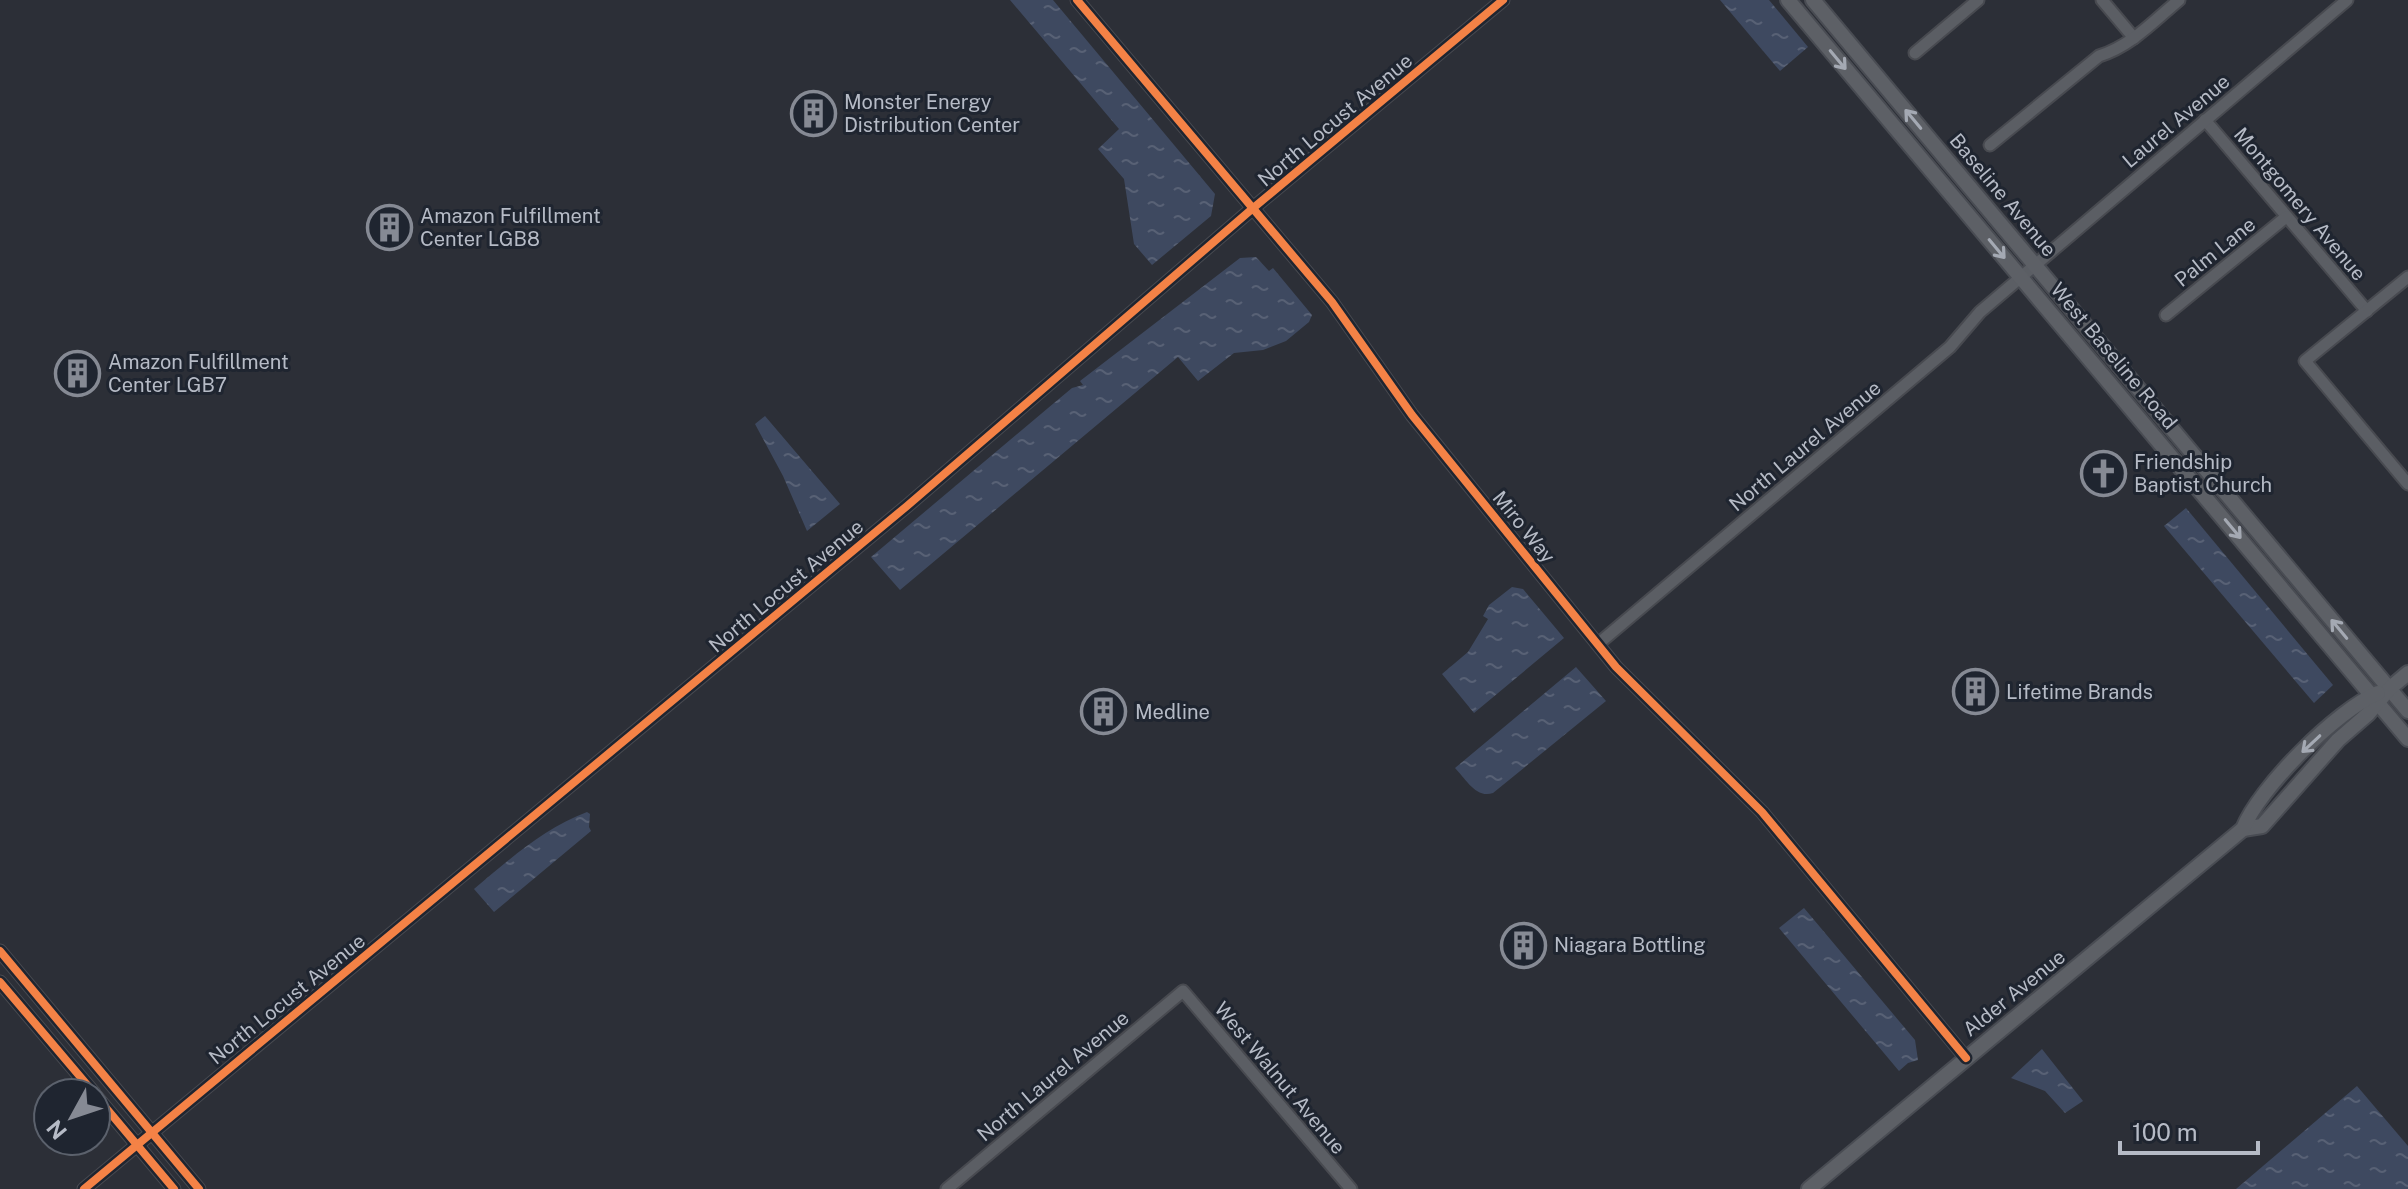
<svg xmlns="http://www.w3.org/2000/svg" width="2408" height="1189" font-family="'Public Sans',sans-serif">
	<defs>
		<pattern id="water-ripples" width="26" height="14" patternUnits="userSpaceOnUse" patternTransform="scale(2)"><rect width="26" height="14" fill="#3e4960"/><path d="M2 4q2-2 4 0t4 0M15 11q2-2 4 0t4 0" fill="none" stroke="#586175"/></pattern>
	</defs>
	<rect width="100%" height="100%" fill="#2c2f37"/>
	<g fill="url(#water-ripples)">
		<path d="M1010 0H1053L1215 194 1211 216 1152 265 1134 244 1124 179 1098 149 1119 129Z"/>
		<path d="M1720 0H1769L1808 47 1780 71Z"/>
		<path d="M1256 257 1269 271 1273 268 1312 315 1309 322 1286 341 1263 350 1234 353 1198 381 1178 357 900 590 871 557 1054 403 1072 388 1083 385 1080 381 1240 258Z"/>
		<path d="M765 416 840 504 807 531 783 476 755 424Z"/>
		<path d="M2186 508 2333 685 2314 703 2164 526Z"/>
		<path d="M1512 587 1523 589 1564 638 1474 713 1442 674 1468 652 1488 619 1483 616 1489 605Z"/>
		<path d="M1576 667 1606 701 1493 793C1476 799 1466 779 1455 768Z"/>
		<path d="M587 812 590 814 589 827 591 831 494 912 474 889C510 859 544 828 587 812Z"/>
		<path d="M1804 908 1915 1040 1918 1060 1908 1063 1899 1071 1779 928Z"/>
		<path d="M2042 1049 2083 1101 2065 1113 2045 1091 2011 1078Z"/>
		<path d="M2357 1086 2408 1146V1189H2236Z"/>
	</g>
	<g fill="none" stroke-linecap="round" stroke-linejoin="round">
		<defs>
			<g id="minor">
				<path d="M1077 0 1332 302 1412 415 1616 667 1762 812 1966 1058"/>
				<path d="M2102 0 2134 38"/>
				<path d="M1915 53 1978 0"/>
				<path d="M2205 120 2367 311"/>
				<path d="M1990 145 2099 56C2131 46 2154 21 2179 0"/>
				<path d="M2408 277 2305 361 2408 484"/>
				<path d="M2166 315 2286 217"/>
				<path d="M1598 644 1950 347 1980 312 2347 0"/>
				<path d="M0 951 199 1189"/>
				<path d="M0 982 94 1093"/>
				<path d="M96 1096 174 1189"/>
				<path d="M84 1189 907 506 1252 209 1503 0"/>
				<path d="M947 1189 1183 991 1351 1189"/>
			</g>
			<g id="major">
				<path d="M1788 0 2408 739"/>
				<path d="M1813 0 2408 711"/>
				<path d="M2243 829 2262 826 2338 740 2368 714 2389 689 2408 673"/>
				<path d="M1809 1189 2243 829C2259 788 2337 710 2378 693"/>
			</g>
		</defs>
		<use href="#minor" stroke="#484a50" stroke-width="15"/>
		<use href="#major" stroke="#494c53" stroke-width="18"/>
		<use href="#minor" stroke="#5b5e64" stroke-width="11"/>
		<use href="#major" stroke="#5d6066" stroke-width="14"/>
		<defs>
			<g id="cycleway">
				<path d="M1077 0 1332 302 1412 415 1616 667 1762 812 1966 1058"/>
				<path d="M0 951 199 1189"/>
				<path d="M0 982 94 1093"/>
				<path d="M96 1096 174 1189"/>
				<path d="M84 1189 907 506 1252 209 1503 0"/>
			</g>
		</defs>
		<use href="#cycleway" stroke="#1f2530" stroke-width="13"/>
		<use href="#cycleway" stroke="#f48246" stroke-width="8"/>
	</g>
	<defs><path id="oneway-shaft" d="M-6 0H5M1.5-3L5.5 0L1.5 3" fill="none" stroke-width="1.6" stroke-linecap="round" stroke-linejoin="round" transform="scale(2)"/></defs>
	<g stroke="#a4a9b3">
		<use href="#oneway-shaft" transform="translate(1838 60) rotate(50)"/>
		<use href="#oneway-shaft" transform="translate(1913 119) rotate(-130)"/>
		<use href="#oneway-shaft" transform="translate(1997 249) rotate(50)"/>
		<use href="#oneway-shaft" transform="translate(2233 529) rotate(50)"/>
		<use href="#oneway-shaft" transform="translate(2339 629) rotate(-130)"/>
		<use href="#oneway-shaft" transform="translate(2311 744) rotate(137)"/>
	</g>
	<defs>
		<symbol id="building-ring" viewBox="-11 -11 22 22"><circle r="9.5" fill="#1f2530" stroke="#868a94" stroke-width="1.5"/><path d="M-4-6H4V6H1V3H-1V6H-4ZM-2.5-4.3h1.7v1.8h-1.7ZM.8-4.3h1.7v1.8H.8ZM-2.5-1h1.7V.8h-1.7ZM.8-1h1.7V.8H.8Z" fill="#868a94"/></symbol>
		<symbol id="church-ring" viewBox="-11 -11 22 22"><circle r="9.5" fill="#1f2530" stroke="#868a94" stroke-width="1.5"/><path d="M-1.2-6h2.4v3.5h3.3v2.4h-3.3V6h-2.4V-.1h-3.3v-2.4h3.3Z" fill="#868a94"/></symbol>
	</defs>
	<g fill-rule="evenodd">
		<use href="#building-ring" x="788" y="88" width="51" height="51"/>
		<use href="#building-ring" x="364" y="202" width="51" height="51"/>
		<use href="#building-ring" x="52" y="348" width="51" height="51"/>
		<use href="#church-ring" x="2078" y="448" width="51" height="51"/>
		<use href="#building-ring" x="1950" y="666" width="51" height="51"/>
		<use href="#building-ring" x="1078" y="686" width="51" height="51"/>
		<use href="#building-ring" x="1498" y="920" width="51" height="51"/>
	</g>
	<g text-anchor="middle" dominant-baseline="central" stroke-width="6" stroke-linejoin="round" paint-order="stroke">
		<g font-size="20" fill="#b6bbc6" stroke="#1f2530" text-anchor="start">
			<text x="844" y="102">Monster Energy<tspan x="844" dy="23">Distribution Center</tspan></text>
			<text x="420" y="216">Amazon Fulfillment<tspan x="420" dy="23">Center LGB8</tspan></text>
			<text x="108" y="362">Amazon Fulfillment<tspan x="108" dy="23">Center LGB7</tspan></text>
			<text x="2134" y="462">Friendship<tspan x="2134" dy="23">Baptist Church</tspan></text>
			<text x="2006" y="692">Lifetime Brands</text>
			<text x="1135" y="712">Medline</text>
			<text x="1554" y="945">Niagara Bottling</text>
		</g>
		<g font-size="20" fill="#b6bbc6" stroke="#1f2530">
			<text transform="translate(1335 120) rotate(-40)">North Locust Avenue</text>
			<text transform="translate(2176 121) rotate(-40)">Laurel Avenue</text>
			<text transform="translate(2003 195) rotate(50)">Baseline Avenue</text>
			<text transform="translate(2300 204) rotate(50)">Montgomery Avenue</text>
			<text transform="translate(2215 252) rotate(-39)">Palm Lane</text>
			<text transform="translate(2114 356) rotate(50)">West Baseline Road</text>
			<text transform="translate(1805 446) rotate(-40)">North Laurel Avenue</text>
			<text transform="translate(1524 527) rotate(51)">Miro Way</text>
			<text transform="translate(786 586) rotate(-40)">North Locust Avenue</text>
			<text transform="translate(2014 993) rotate(-39)">Alder Avenue</text>
			<text transform="translate(287 999) rotate(-39)">North Locust Avenue</text>
			<text transform="translate(1053 1076) rotate(-40)">North Laurel Avenue</text>
			<text transform="translate(1280 1078) rotate(50)">West Walnut Avenue</text>
		</g>
	</g>
	<g transform="translate(72 1117) rotate(230)"><circle r="38" fill="#1f2530" stroke="#5b616c" stroke-width="2"/>
	<path d="M0-6L14 30L0 20L-14 30Z" fill="#868a94"/>
	<text y="-12" font-size="22" font-weight="bold" text-anchor="middle" fill="#b6bbc6">N</text>
	</g>
	<path d="M2120 1141v12h138v-12" fill="none" stroke="#b6bbc6" stroke-width="4"/>
	<text x="2132" y="1141" font-size="24" fill="#b6bbc6" stroke="#1f2530" stroke-width="6" paint-order="stroke">100 m</text>
</svg>
